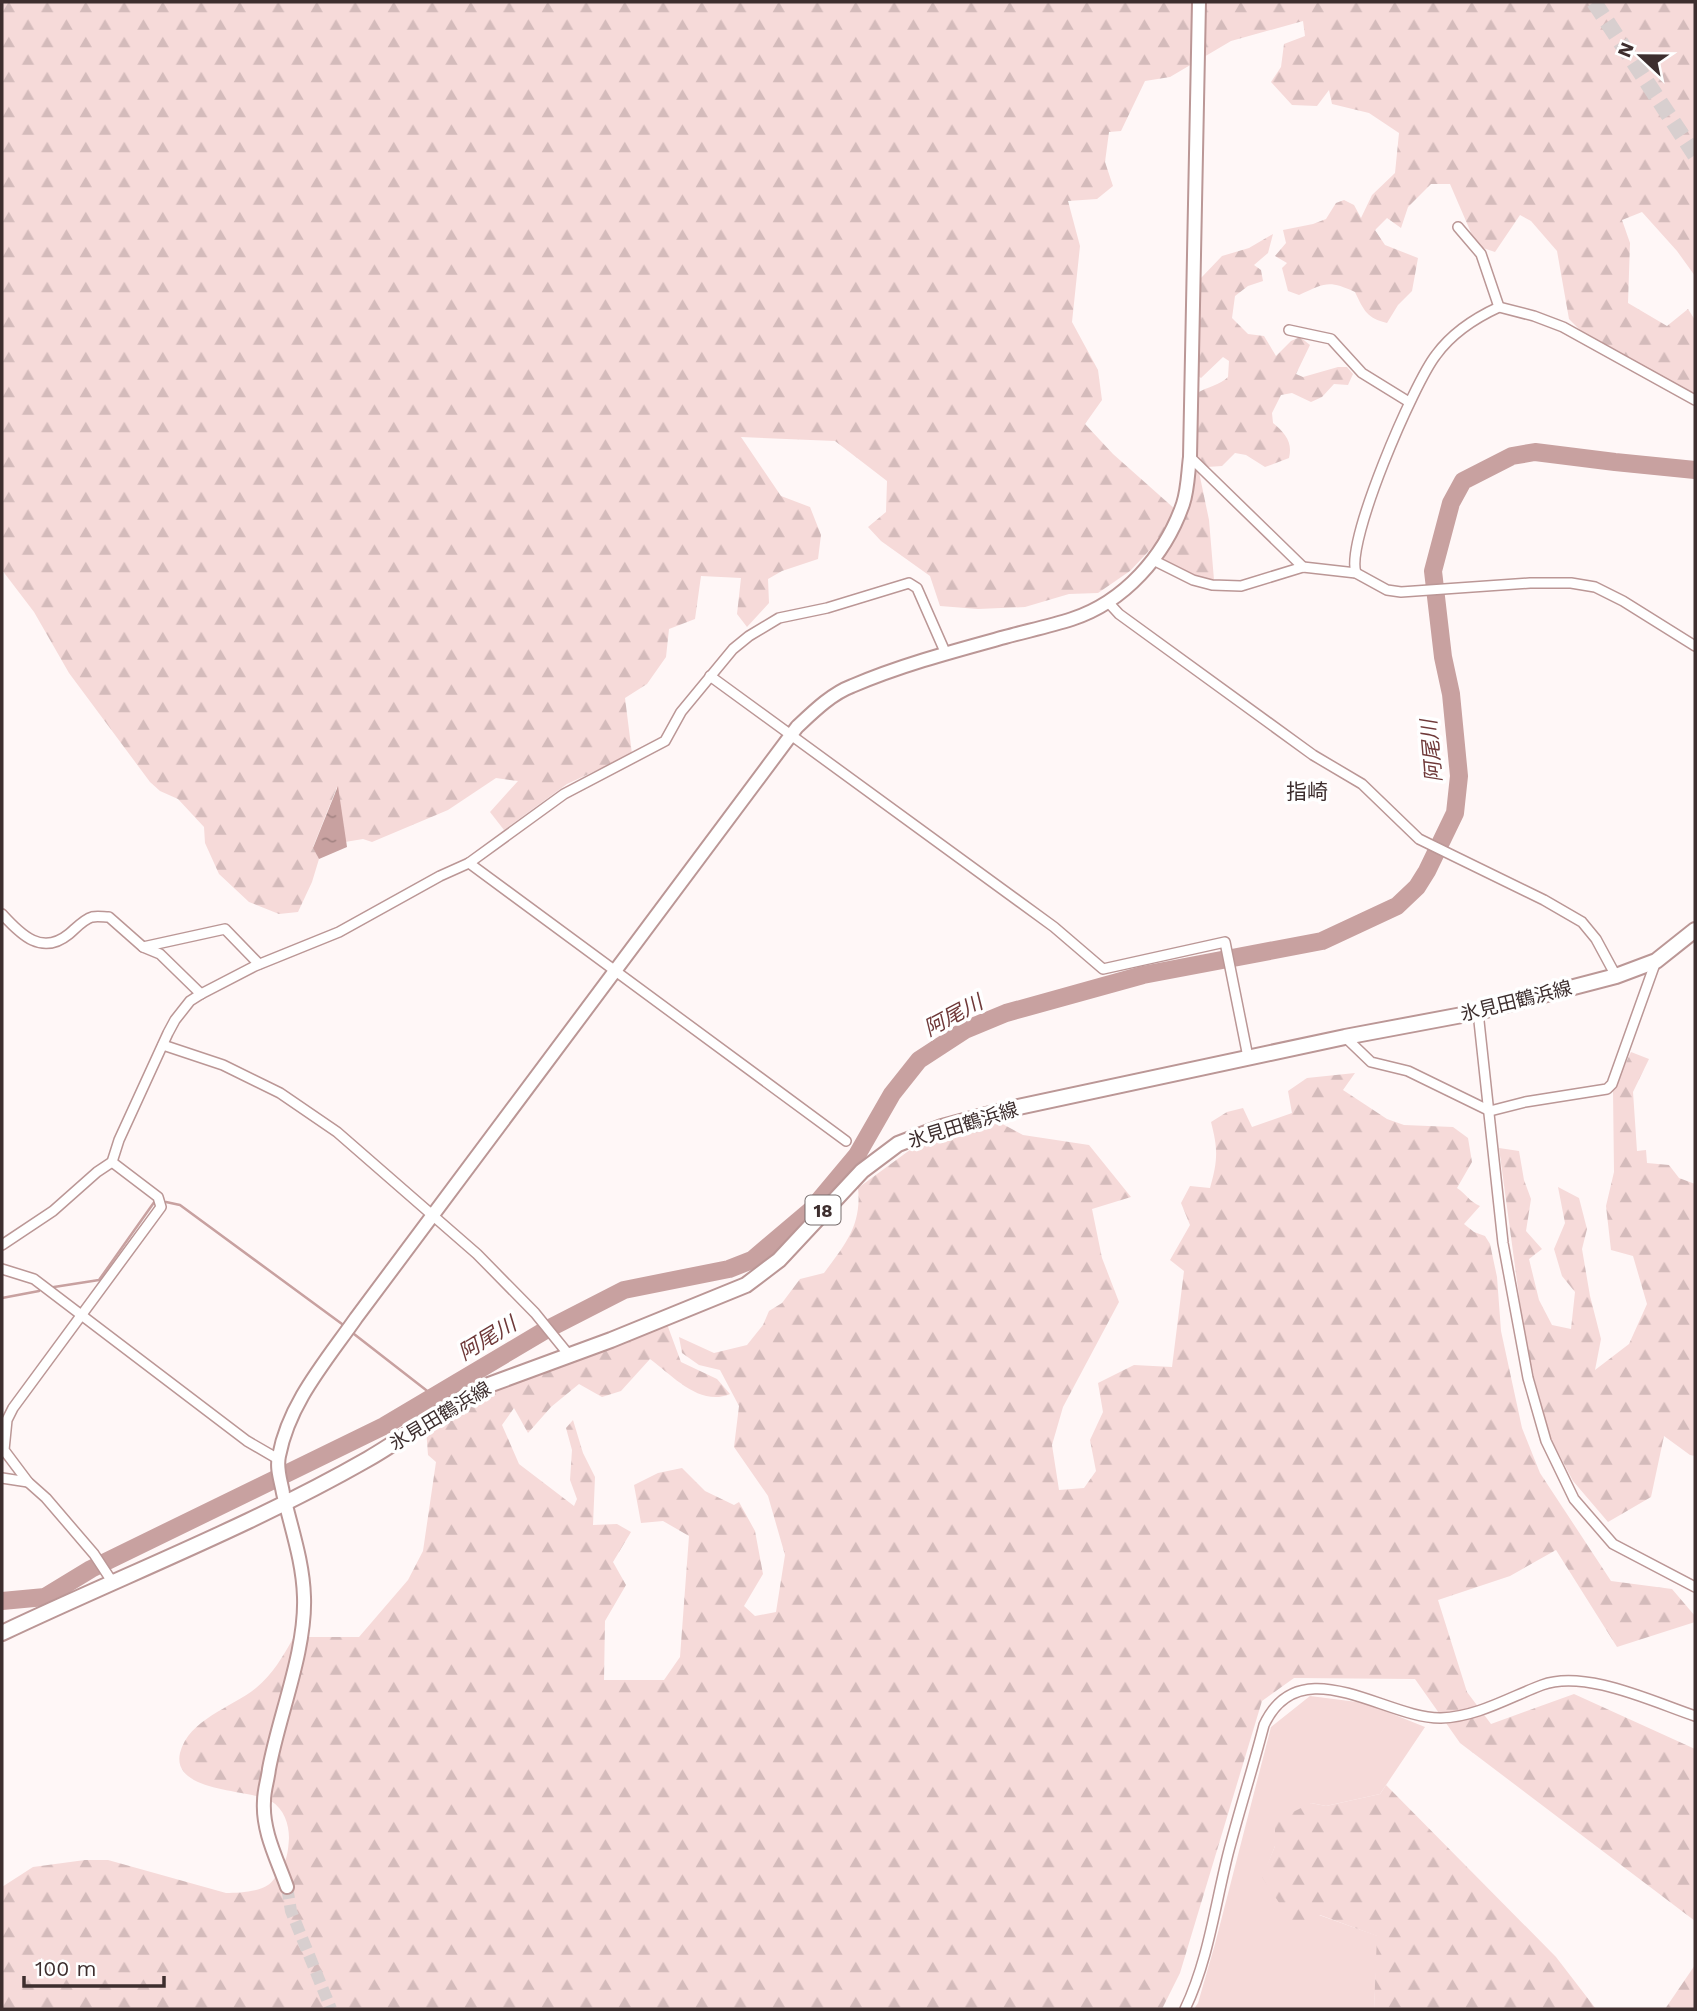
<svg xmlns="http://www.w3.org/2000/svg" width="1697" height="2011" font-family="'Work Sans','Noto Sans JP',sans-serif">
	<defs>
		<pattern id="forest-firs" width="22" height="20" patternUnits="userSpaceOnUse" patternTransform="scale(1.75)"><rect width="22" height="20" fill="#f6dad9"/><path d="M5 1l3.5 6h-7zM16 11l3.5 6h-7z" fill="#d4bbbb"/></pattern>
		<pattern id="water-ripples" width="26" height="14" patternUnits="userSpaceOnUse" patternTransform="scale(1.75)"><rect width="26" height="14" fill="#c8a1a0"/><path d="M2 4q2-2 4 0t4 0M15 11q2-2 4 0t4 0" fill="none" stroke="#a48483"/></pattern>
	</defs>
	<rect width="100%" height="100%" fill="#fff7f7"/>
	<path fill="#f6dad9" d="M1310 1696 1365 1703 1425 1727 1380 1794 1326 1806 1311 1803 1275 1846 1263 1877 1319 1915 1378 1936 1374 2009H1194L1198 2003 1215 1944 1271 1727Z"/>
	<g fill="url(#forest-firs)">
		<path d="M2 2H1695V276L1677 251 1642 212 1622 220 1630 243 1628 303 1667 326 1688 309 1695 320V395L1581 331 1569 319 1557 251 1531 221 1520 215 1495 252 1480 247 1472 235 1450 184H1431L1408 207 1401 228 1387 218 1375 230 1385 245 1418 258 1412 291 1398 305 1387 323C1367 318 1364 311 1355 292 1328 280 1326 283 1299 295L1288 291 1282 268 1287 263 1275 256 1286 243 1283 230 1313 224 1326 219 1336 203 1344 200 1354 205 1361 218 1372 195 1395 173 1399 133 1369 113 1332 104 1329 90 1317 106 1292 105 1271 82 1281 67 1284 44 1305 36 1303 21 1231 41 1170 77 1145 81 1121 131 1109 132 1105 162 1113 186 1097 199 1068 201 1080 246 1072 322 1098 370 1102 400 1085 424 1113 454 1176 510 1161 538 1130 571 1098 593 1069 594 1025 607 978 609 940 606 930 576 881 541 868 527 886 512 887 481 835 441 741 437 781 496 810 507 821 535 818 559 782 571 768 579 769 603 747 627 737 614 741 578 701 576 695 619 669 629 666 657 647 684 625 698 632 754 567 784 504 830 490 812 518 781 496 778 448 810 372 842 363 839 345 842 337 787 313 847 319 859 312 882 298 912 279 914 249 902 219 874 205 843 204 827 178 799 160 791 150 782 69 673 34 612 2 570Z"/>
		<path d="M1273 234 1268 253 1254 265 1261 270 1263 281 1248 286 1235 296 1232 318 1248 334 1264 336 1276 356 1291 341 1300 337 1310 345 1296 374 1303 377 1338 367H1347L1353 374 1348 385 1334 384 1322 397 1311 402 1292 393 1281 395 1272 413 1273 423C1285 433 1293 442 1289 458L1265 467 1246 455 1235 453 1222 466 1207 467 1196 458 1197 393C1207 387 1220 385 1228 377L1229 361 1223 357 1201 378 1195 374V288L1201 278 1222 256 1249 248Z"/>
		<path d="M1195 467 1199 472 1209 520 1214 580C1194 576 1176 572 1161 556L1186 512Z"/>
		<path d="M1631 1052 1649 1059 1633 1092 1637 1151 1646 1150 1647 1163 1669 1165 1679 1178 1695 1184V1456L1690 1455 1664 1436 1651 1497 1608 1522 1573 1481 1550 1437 1526 1348 1499 1148 1519 1151 1524 1180 1531 1199 1526 1231 1542 1249 1529 1259 1539 1300 1552 1325 1571 1329 1575 1292 1562 1276 1554 1249 1565 1223 1558 1187 1579 1198 1587 1229 1582 1249 1590 1296 1601 1339 1595 1370 1629 1344 1647 1304 1633 1256 1611 1250 1606 1206 1614 1172 1613 1090Z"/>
		<path d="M1355 1073 1343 1090 1387 1119 1404 1125 1453 1127 1468 1138 1472 1162 1457 1188C1466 1194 1470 1202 1480 1206L1464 1224 1474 1232 1485 1236 1490 1244 1497 1277 1501 1331 1522 1428 1540 1473 1611 1581 1672 1589 1695 1616V1622L1617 1647 1556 1550 1510 1576 1438 1600 1467 1692 1491 1724 1574 1694 1695 1749V1921L1460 1743 1415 1679 1294 1678 1262 1701 1180 1973 1162 2009H2V1887L33 1867 85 1860H108L226 1893C238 1893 258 1892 268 1885 272 1883 276 1876 278 1873 287 1861 288 1853 289 1838 289 1824 284 1809 271 1801 251 1789 171 1793 180 1753 189 1719 231 1708 256 1688 273 1674 283 1656 294 1637H359L408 1580 423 1551 436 1462 428 1455 426 1428 473 1401 544 1369 667 1324 681 1362 717 1379 730 1394C700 1407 673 1376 650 1359L621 1391 602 1397 579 1384 551 1407 528 1433 514 1408 502 1425 519 1464 574 1506 577 1499 570 1480 572 1450 566 1428 573 1420 583 1453 595 1477 593 1525 617 1524 631 1532 613 1562 626 1585 605 1621 604 1680H664L680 1657 689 1536 663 1521 641 1523 634 1485 658 1473 682 1468 705 1491 734 1505 739 1502 755 1531 763 1574 744 1606 755 1616 776 1612 785 1555 768 1496 734 1447 739 1406 720 1370 699 1365 682 1353 679 1337 714 1353 747 1345 763 1325 769 1311 782 1303 800 1279 824 1273C845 1245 862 1225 858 1188L918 1144 991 1118 1023 1135 1089 1145 1131 1197 1092 1209 1102 1258 1119 1302 1063 1407 1052 1445 1059 1490 1084 1488 1096 1471 1090 1440 1103 1412 1098 1383 1134 1365 1172 1367 1184 1271 1170 1260 1190 1225 1181 1203 1190 1186 1210 1188C1218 1160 1218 1149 1211 1122L1227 1112 1243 1108 1252 1127 1292 1113 1288 1091 1307 1078Z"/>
		<path d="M1386 1785 1556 1957 1596 2009H1374L1377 1936 1320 1915 1295 1927 1262 1877 1275 1846V1821L1311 1803 1326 1806 1380 1794Z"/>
		<path d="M1695 1965V2009H1665Z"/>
	</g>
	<path fill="url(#water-ripples)" d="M338 786 347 847 319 859 313 848Z"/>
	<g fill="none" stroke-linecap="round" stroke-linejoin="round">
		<g stroke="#c8a1a0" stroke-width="2.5">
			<path d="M166 1202 180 1205 342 1324"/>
			<path d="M54 1287 99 1280 155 1201"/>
			<path d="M2 1298 39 1291"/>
			<path d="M354 1334 435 1397"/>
		</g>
		<path stroke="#c8a1a0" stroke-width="18" d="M2 1601 45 1597 91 1569 384 1426 544 1331 624 1290 729 1269 752 1260 811 1210 857 1155 892 1094 919 1060 965 1030 1006 1013 1143 975 1322 941 1397 906 1417 887 1427 871 1455 813 1459 776 1451 694 1443 657 1433 571 1451 503 1463 481 1512 456 1535 452 1615 462 1695 470"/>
		<path stroke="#d8cfcf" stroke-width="12" stroke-dasharray="12 6" stroke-linecap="butt" d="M287 1887 291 1911 331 2009"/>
		<path stroke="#d8cfcf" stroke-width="16" stroke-dasharray="16 8" stroke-linecap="butt" d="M1594 2 1695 155"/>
		<defs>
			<g id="street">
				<path d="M1458 227 1481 254 1499 307"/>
				<path d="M1289 330 1331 339 1362 373 1409 402"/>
				<path d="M1190 457 1303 567"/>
				<path d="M1153 560 1193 580 1212 585 1241 586 1303 567 1356 573 1387 590 1401 592 1530 583H1571L1595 587 1623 601 1695 646"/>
				<path d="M1356 573C1345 542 1414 383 1436 355 1452 333 1475 318 1499 307L1534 316 1563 327 1695 400"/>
				<path d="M1108 602 1119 614 1313 755 1362 784 1419 839 1544 900 1582 922 1596 939 1616 976"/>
				<path d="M710 676 1054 927 1103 969 1225 942 1248 1057"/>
				<path d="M469 863 846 1141"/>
				<path d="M2 914C21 935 42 956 69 934 75 929 84 919 92 917 97 916 104 917 109 917L143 947 160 954 201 994"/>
				<path d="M143 947 225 929 259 964"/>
				<path d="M1478 1012 1503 1243 1528 1378 1546 1441 1574 1499 1613 1544 1695 1587"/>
				<path d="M1345 1037 1371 1062 1408 1071 1490 1111 1525 1102 1607 1089 1612 1084 1656 961"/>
				<path d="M163 1045 223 1065 280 1093 337 1132 477 1254 535 1313 569 1355"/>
				<path d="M112 1162 158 1197 161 1207 13 1408 7 1420 4 1450 28 1482 46 1498 94 1554 113 1583"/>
				<path d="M2 1245 53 1211 97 1172 112 1162 119 1140 168 1033 175 1020 190 1001 201 994 255 966 339 932 440 876 469 863 564 794 665 741 681 712 733 649 749 636 779 618 827 608 909 583 917 588 946 654"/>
				<path d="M2 1269 34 1279 247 1441 278 1459"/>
				<path d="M2 1478 28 1482"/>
				<path d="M1185 2009C1208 1961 1215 1906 1228 1854 1239 1811 1253 1768 1264 1725 1300 1647 1386 1719 1441 1718 1477 1717 1510 1697 1542 1685 1585 1669 1653 1702 1695 1716"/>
			</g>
			<path id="secondary" d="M287 1887C277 1859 262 1831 264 1801 264 1790 268 1779 269 1769 279 1715 306 1651 304 1597 303 1561 291 1528 283 1493 281 1481 276 1469 279 1456 289 1403 326 1361 356 1318L797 727C813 712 831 694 852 686 901 665 954 651 1005 637 1027 631 1050 626 1072 619 1124 602 1165 556 1183 504 1188 489 1188 472 1190 457L1199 2"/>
			<path id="primary" d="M2 1633C124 1575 251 1526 368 1459 408 1436 445 1406 486 1386L611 1340 746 1285 779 1260 862 1171 898 1144 942 1127 1009 1109 1345 1037 1478 1012 1616 976 1656 961 1695 930"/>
		</defs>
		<use href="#street" stroke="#bb9796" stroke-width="12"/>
		<use href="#secondary" stroke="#bb9796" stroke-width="16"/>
		<use href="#primary" stroke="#bb9796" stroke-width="18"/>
		<use href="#street" stroke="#fff" stroke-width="9"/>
		<use href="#secondary" stroke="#fff" stroke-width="12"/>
		<use href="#primary" stroke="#fff" stroke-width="14"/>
	</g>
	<g text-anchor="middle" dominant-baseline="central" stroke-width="7" stroke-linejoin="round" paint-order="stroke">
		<rect fill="#fff" stroke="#776d6d" stroke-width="2" x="805.5" y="1195.5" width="35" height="29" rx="5"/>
		<g font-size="18" font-weight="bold" fill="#3d2e2e">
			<text x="823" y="1210">18</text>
		</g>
		<g font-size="19" fill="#3d2e2e" stroke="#fff">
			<text transform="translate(1516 1001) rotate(-14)">氷見田鶴浜線</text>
			<text transform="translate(963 1125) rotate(-17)">氷見田鶴浜線</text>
			<text transform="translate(440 1416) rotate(-31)">氷見田鶴浜線</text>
		</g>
		<g font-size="21" font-style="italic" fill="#6f3939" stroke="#fff">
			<text transform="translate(1431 751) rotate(-95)">阿尾川</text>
			<text transform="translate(953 1015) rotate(-28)">阿尾川</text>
			<text transform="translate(487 1338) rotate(-31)">阿尾川</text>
		</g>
		<g font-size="21" fill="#3d2e2e" stroke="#fff">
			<text x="1307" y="791">指崎</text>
		</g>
	</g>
	<rect width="1697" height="2011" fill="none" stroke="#3d2e2e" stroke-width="7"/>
	<g transform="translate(1641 56) rotate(292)" stroke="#ffffff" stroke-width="5" paint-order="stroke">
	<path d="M0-5L12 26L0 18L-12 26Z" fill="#3d2e2e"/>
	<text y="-10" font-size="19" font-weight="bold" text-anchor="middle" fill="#3d2e2e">N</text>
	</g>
	<path d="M24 1976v10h140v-10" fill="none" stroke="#3d2e2e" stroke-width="3.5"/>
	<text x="35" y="1976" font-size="21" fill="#3d2e2e" stroke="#ffffff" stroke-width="5" paint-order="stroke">100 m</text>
</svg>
